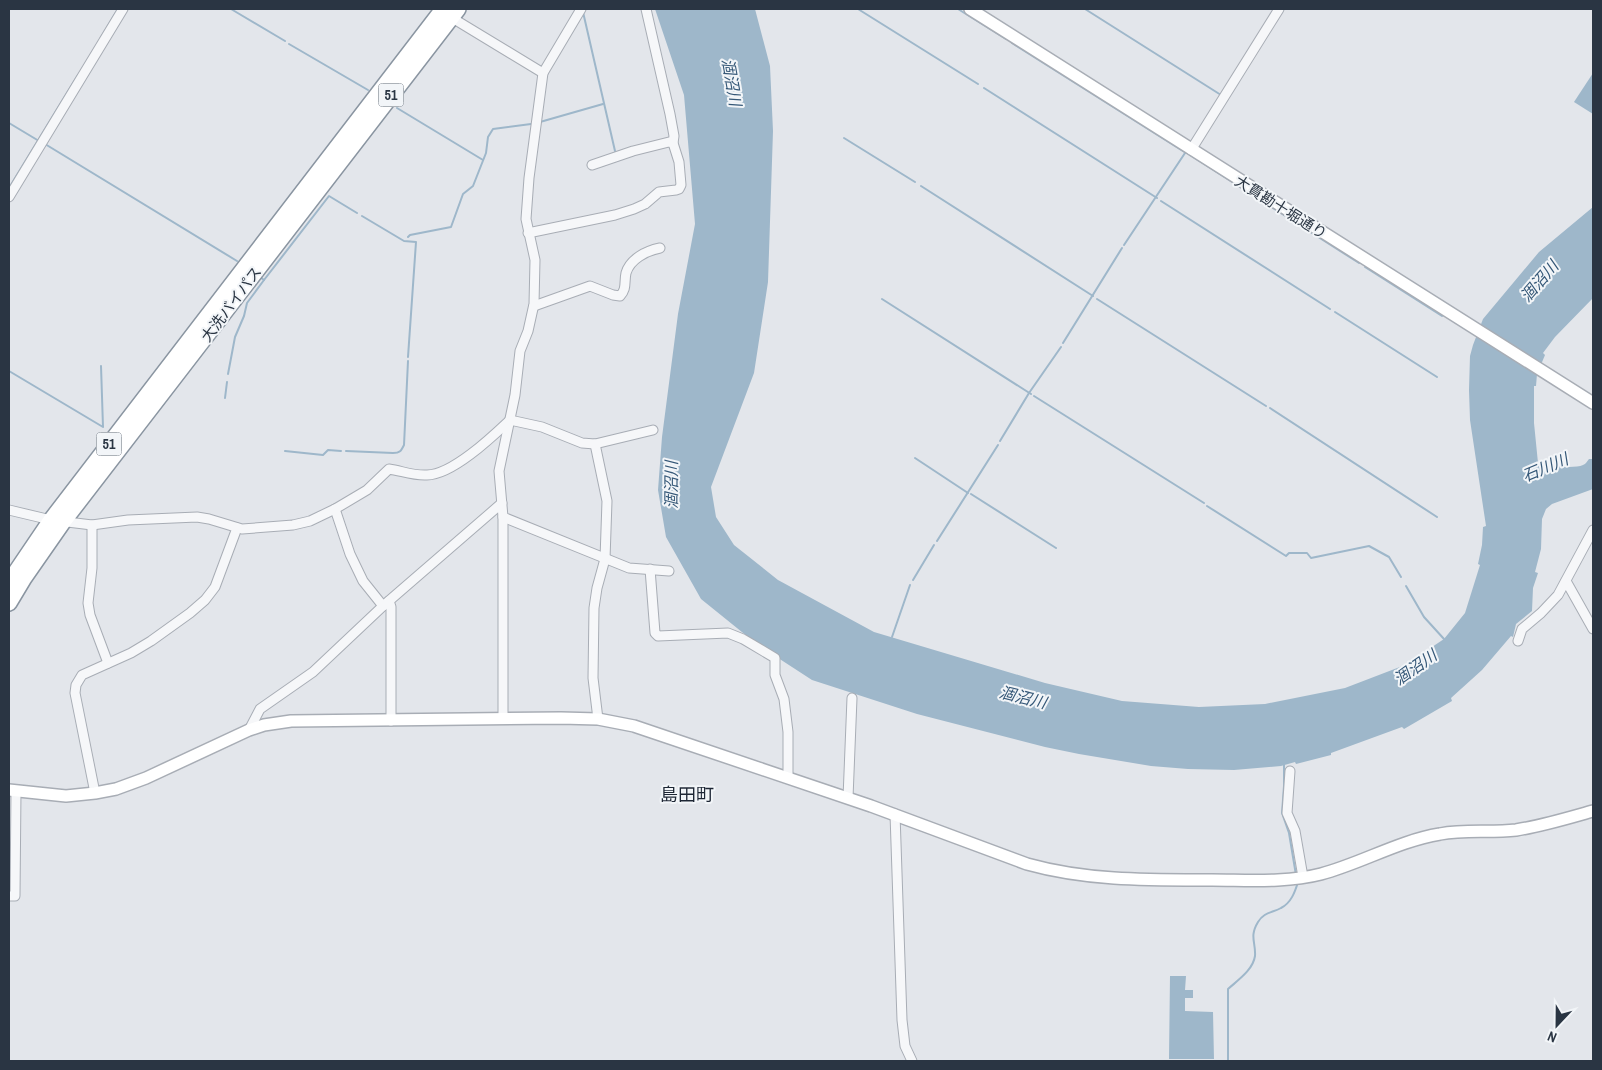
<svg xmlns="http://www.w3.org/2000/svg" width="1602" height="1070" font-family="'Archivo Narrow','Noto Sans JP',sans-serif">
	<rect width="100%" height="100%" fill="#e3e6eb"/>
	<g fill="#9eb7ca">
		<path d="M655 9H755L770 66 773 131 768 282 754 373 711 487 716 517 734 545 778 580 874 632 1045 683 1122 701 1199 707 1265 704 1345 688 1405 665 1444 639 1465 613 1480 565 1478 564 1482 545 1483 527 1486 526 1470 420 1469 390 1470 356 1473 345 1483 319 1539 252 1593 207V298L1555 337 1543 353 1545 355 1537 374 1536 386H1534V423L1538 463C1548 466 1574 469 1583 465 1586 464 1587 461 1589 459H1593V489L1552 504 1546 509 1542 519 1541 549 1535 572 1538 573 1533 588 1532 611 1516 624 1513 637 1511 636 1482 670 1451 698 1452 701 1404 729 1402 727 1331 753V755L1296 764 1295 762 1281 766 1234 770 1188 769 1151 766 1079 754 1045 747 917 714 812 680 758 645 701 599 666 537 658 490 662 437 678 314 695 224 684 95Z"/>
		<path d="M1593 73V114L1574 102Z"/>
		<path d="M1170 976H1186L1185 990H1193V998H1185V1011L1213 1012 1214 1059H1169Z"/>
	</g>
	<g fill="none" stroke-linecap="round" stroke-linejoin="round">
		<g stroke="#9eb7ca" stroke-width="2">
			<path d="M231 9 285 41"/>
			<path d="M858 9 978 84"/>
			<path d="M958 9 1006 39"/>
			<path d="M1085 9 1221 95"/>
			<path d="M583 12 615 151"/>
			<path d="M100 39 118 9"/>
			<path d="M1012 43 1186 153"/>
			<path d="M289 44 368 90"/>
			<path d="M984 88 1157 198"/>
			<path d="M397 108 483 160"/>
			<path d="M540 122 603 104"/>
			<path d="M9 123 39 141"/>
			<path d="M844 138 915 182"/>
			<path d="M45 144 237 261"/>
			<path d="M1190 155 1359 263"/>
			<path d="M921 186 1093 296"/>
			<path d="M9 188 78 75"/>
			<path d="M1161 201 1330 309"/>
			<path d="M362 216 404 241 416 242 408 357"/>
			<path d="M408 237 410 235 451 227 463 194 473 186 486 153 488 137 493 129 531 124"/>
			<path d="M1124 245 1185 153"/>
			<path d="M1365 267 1442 316"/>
			<path d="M264 280 329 196 357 213"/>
			<path d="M882 299 1031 394"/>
			<path d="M1097 299 1266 406"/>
			<path d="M1335 312 1437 377"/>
			<path d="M1063 343 1122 248"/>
			<path d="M9 371 103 427 101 366"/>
			<path d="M228 374 235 337 244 316 247 303 264 280 260 277"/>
			<path d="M1034 396 1204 503"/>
			<path d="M225 398 227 382"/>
			<path d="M1270 408 1437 517"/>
			<path d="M1000 441 1029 393 1061 347"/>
			<path d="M285 451 323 455 328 450 341 451"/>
			<path d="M346 451 393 453C400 453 401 451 404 445L408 361"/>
			<path d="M915 458 968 493"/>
			<path d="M971 494 1056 548"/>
			<path d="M1207 506 1286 556 1289 553H1307L1311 558 1369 546 1389 557 1401 577"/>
			<path d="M937 541 998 445"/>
			<path d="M913 580 934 545"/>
			<path d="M1406 586 1424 617 1444 639"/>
			<path d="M892 637 910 585"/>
			<path d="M1284 764V786L1282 813 1289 833 1296 875"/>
			<path d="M1228 1061V989C1238 980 1253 970 1255 956 1256 942 1249 937 1258 922 1264 912 1272 913 1281 908 1291 903 1295 892 1298 882"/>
		</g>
		<defs>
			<g id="street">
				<path d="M449 16 543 73"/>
				<path d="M1191 150 1279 9"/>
				<path d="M592 165 633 151 669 142 673 143"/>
				<path d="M9 197 123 9"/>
				<path d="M528 233 615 215 634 209 645 204 659 192 676 190 679 189 681 185 679 162 673 143 674 136 670 114 646 9"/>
				<path d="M534 306 590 286 613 295 620 296C627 289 624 282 626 273 630 259 646 251 660 248"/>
				<path d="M595 444 607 501 605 559 597 588 594 608 593 678 598 719"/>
				<path d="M335 509 350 554 363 581 383 606"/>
				<path d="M9 510 51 520 92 525 128 520 197 517 209 519 242 529 293 525 310 521 335 509 367 490 389 469C402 471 414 476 427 475 452 475 492 437 510 420L542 427 582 443 595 444 653 430"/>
				<path d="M503 517 629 568 669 571"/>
				<path d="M92 525V568L88 603 90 615 108 663"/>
				<path d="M650 569 655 633 658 636 728 633 743 639 775 658V675L784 699 788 732V777"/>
				<path d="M1566 581 1593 629"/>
				<path d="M389 601 391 607V721"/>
				<path d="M1518 641 1522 629 1541 613 1558 595 1593 530"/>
				<path d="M503 719V517L499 471 515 395 520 351 528 331 534 304 535 260 526 219 529 178 543 73 581 9"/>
				<path d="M249 730 260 709 313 672 383 606 502 503"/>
				<path d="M1290 771 1287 813 1295 831 1303 877"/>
				<path d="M95 793 75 693 76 685 82 675 131 653 151 641 190 613 205 600 215 587 237 528"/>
				<path d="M848 798 852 698"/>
				<path d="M895 814 902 1020 905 1046 912 1061"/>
				<path d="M9 896H15L16 791"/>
			</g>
			<g id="secondary">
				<path d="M970 9 1593 403"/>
				<path d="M9 790 66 796 95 793 116 789 146 778 249 730 264 725 291 721 561 718 598 719 634 726 871 806 1027 864C1088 881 1149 880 1212 880 1248 880 1286 883 1321 874 1362 863 1398 841 1440 834 1465 829 1490 833 1516 830 1542 826 1568 818 1593 811"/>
			</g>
			<g id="highway">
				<path d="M9 582 51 520 443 9"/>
				<path d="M9 603 24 578 63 522 458 9"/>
			</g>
		</defs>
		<use href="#street" stroke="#a8adb5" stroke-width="11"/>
		<use href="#secondary" stroke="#a8adb5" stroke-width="14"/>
		<use href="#highway" stroke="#8a95a1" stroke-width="18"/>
		<use href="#street" stroke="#f6f7f9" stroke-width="9"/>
		<use href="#secondary" stroke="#fff" stroke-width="11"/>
		<use href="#highway" stroke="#fff" stroke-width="15"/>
	</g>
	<g text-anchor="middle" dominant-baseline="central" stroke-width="4" stroke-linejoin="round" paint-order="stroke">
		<g fill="#f2f5f8" stroke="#666f79" stroke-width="1">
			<rect x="378.5" y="83.5" width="25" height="23" rx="4"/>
			<rect x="96.5" y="432.5" width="25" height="23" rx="4"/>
		</g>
		<g font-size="14" font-weight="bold" fill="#2a3543">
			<text x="391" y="95">51</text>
			<text x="109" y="444">51</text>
		</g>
		<g font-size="15" fill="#2a3543" stroke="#f2f5f8">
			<text transform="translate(1281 207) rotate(32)">大貫勘十堀通り</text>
			<text transform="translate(231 304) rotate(-53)">大洗バイパス</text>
		</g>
		<g font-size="16" font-style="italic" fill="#345777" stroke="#f2f5f8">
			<text transform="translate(732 82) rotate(80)">涸沼川</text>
			<text transform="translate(1539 281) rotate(-49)">涸沼川</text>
			<text transform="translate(1545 467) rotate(-23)">石川川</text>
			<text transform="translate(671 485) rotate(-90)">涸沼川</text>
			<text transform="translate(1415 667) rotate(-35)">涸沼川</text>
			<text transform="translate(1023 697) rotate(14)">涸沼川</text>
		</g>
		<g font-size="18" fill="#1d2634" stroke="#f2f5f8">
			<text x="687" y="794">島田町</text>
		</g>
	</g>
	<rect width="1602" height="1070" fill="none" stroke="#2a3543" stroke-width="20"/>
	<g transform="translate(1557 1025) rotate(202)" stroke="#f2f5f8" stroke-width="4" paint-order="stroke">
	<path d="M0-4L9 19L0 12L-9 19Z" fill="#2a3543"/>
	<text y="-8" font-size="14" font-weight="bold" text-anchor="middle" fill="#2a3543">N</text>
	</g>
</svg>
